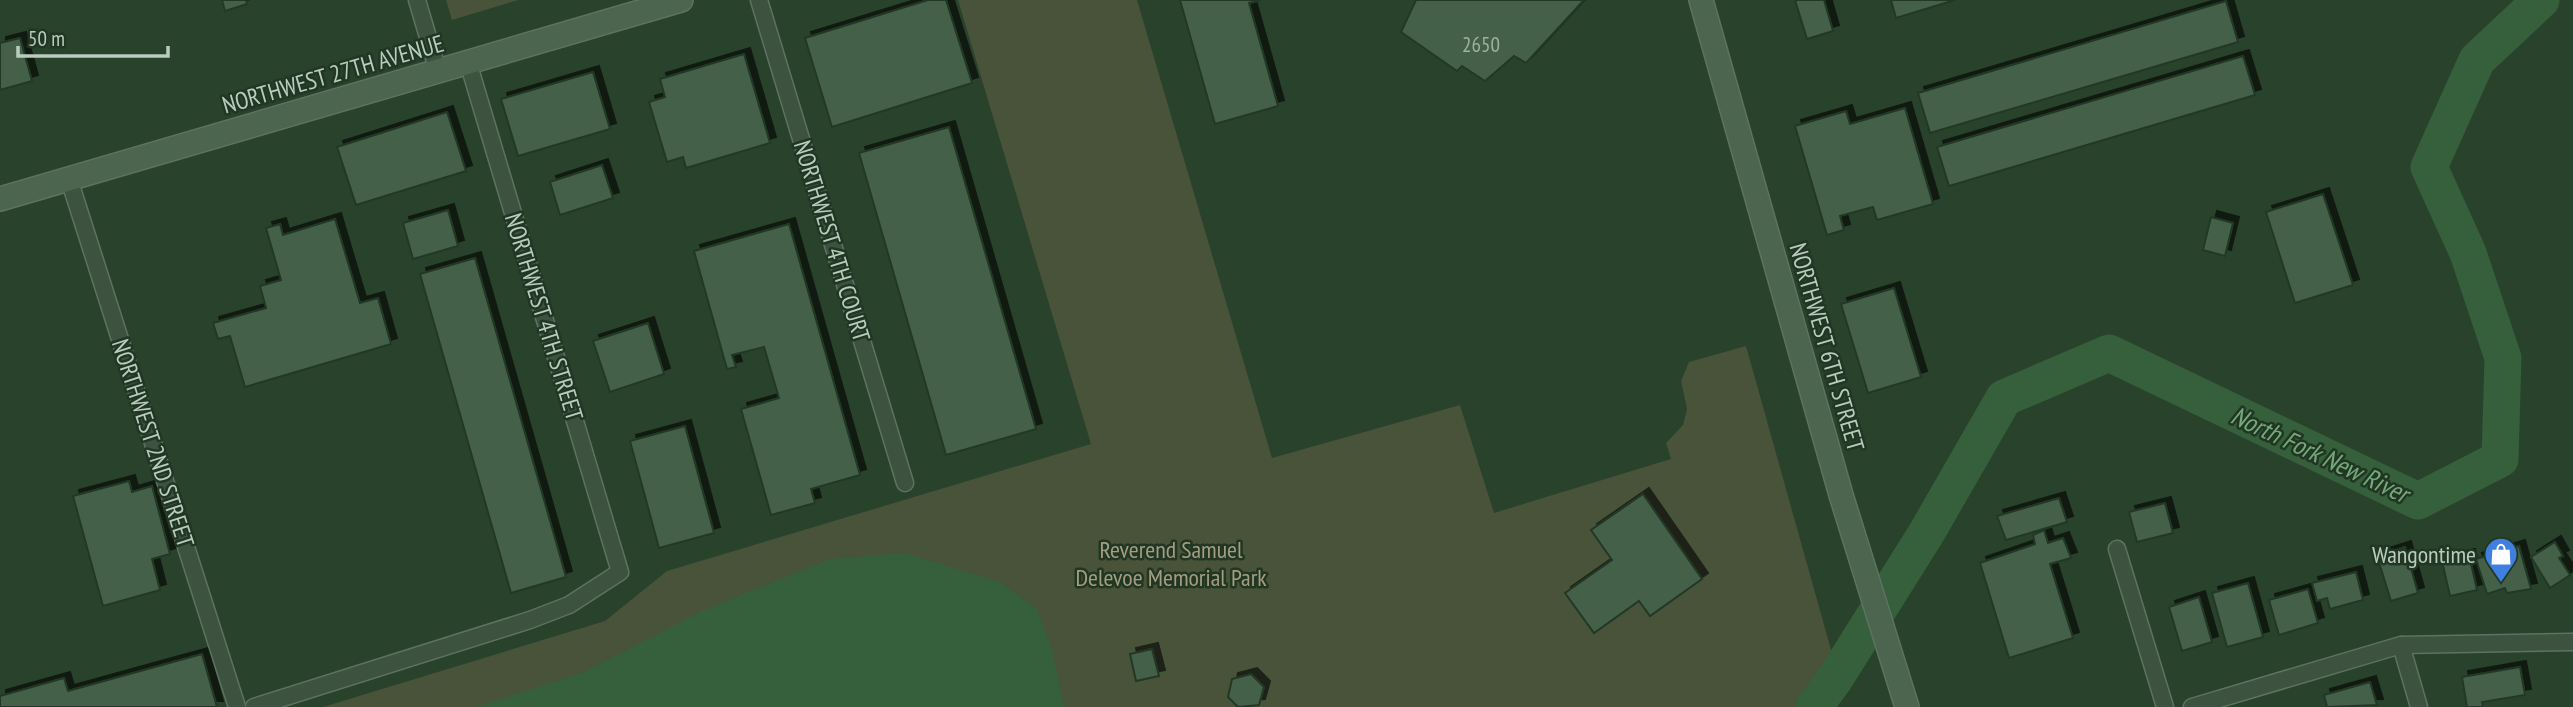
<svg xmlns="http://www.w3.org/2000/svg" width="2573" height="707" font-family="'PT Sans Narrow',sans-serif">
	<defs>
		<filter id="shadow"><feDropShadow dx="6" dy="-6" stdDeviation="0" flood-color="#0009"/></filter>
	</defs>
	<rect width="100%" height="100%" fill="#29422b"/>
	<g fill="#485339">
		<path d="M446 0H518L452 20Z"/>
		<path d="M958 0H1137L1272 458 1460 405 1494 513 1671 459 1666 443 1683 425 1687 409 1681 381 1689 362 1746 346 1835 664 1796 707H323L605 621 667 571 1091 444Z"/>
	</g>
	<path fill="#365f3b" d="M904 553 998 581 1037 609 1053 653 1064 707H477L584 672 704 610 830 559Z"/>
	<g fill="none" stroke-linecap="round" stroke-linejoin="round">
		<path stroke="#365f3b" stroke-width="37" d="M1814 707 1836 677 1927 532 2004 398 2109 353 2418 501 2500 459 2503 358 2468 253 2429 167 2477 60 2541 0"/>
	</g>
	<g fill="#456148" stroke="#233926" stroke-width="2" filter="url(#shadow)">
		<path d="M222 0H246L247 4 225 11Z"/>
		<path d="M928 0H946L972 83 832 127 805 38Z"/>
		<path d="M1180 0H1261L1249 3 1278 106 1215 124Z"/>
		<path d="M1416 0H1584L1526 63 1514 56 1485 81 1462 66 1457 71 1401 32Z"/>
		<path d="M1795 0H1824L1833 31 1807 39Z"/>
		<path d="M1891 0H1955L1896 18Z"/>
		<path d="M2226 1 2238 42 1930 133 1918 93Z"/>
		<path d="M20 38 32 81 0 90V43Z"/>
		<path d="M744 54 770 143 686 168 683 157 667 162 649 102 665 97 660 79Z"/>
		<path d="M2243 56 2255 95 1949 186 1937 147Z"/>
		<path d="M593 72 610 129 518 156 501 99Z"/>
		<path d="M1905 108 1933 204 1877 220 1873 207 1840 216 1844 230 1827 235 1795 126 1846 111 1850 124Z"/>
		<path d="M447 112 466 171 356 205 337 147Z"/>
		<path d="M949 127 1036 429 946 455 859 153Z"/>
		<path d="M602 165 613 198 560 215 550 182Z"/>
		<path d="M2323 194 2353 285 2295 303 2266 212Z"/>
		<path d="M448 210 458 246 413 259 403 223Z"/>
		<path d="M2211 217 2233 223 2225 256 2203 250Z"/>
		<path d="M335 219 360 303 378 298 391 344 245 387 230 336 218 339 213 323 266 308 260 286 281 280 266 228 280 224 283 235Z"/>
		<path d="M789 224 860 475 811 489 815 503 771 515 741 409 779 398 764 347 732 355 736 367 727 369 694 251Z"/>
		<path d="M475 258 566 577 511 593 420 274Z"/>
		<path d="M1894 288 1921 377 1868 393 1841 304Z"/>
		<path d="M648 323 664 374 610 392 593 341Z"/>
		<path d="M685 426 714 533 659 548 630 441Z"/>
		<path d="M129 481 132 492 152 486 170 554 152 559 160 590 103 606 73 496Z"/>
		<path d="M1643 494 1702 579 1650 616 1639 601 1594 633 1565 593 1612 560 1591 530Z"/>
		<path d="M2059 498 2067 522 2006 540 1997 516Z"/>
		<path d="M2165 503 2173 533 2137 542 2129 512Z"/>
		<path d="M2044 530 2048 543 2063 538 2071 558 2050 564 2073 638 2009 658 1980 563 2035 544 2033 535Z"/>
		<path d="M2555 542 2563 556 2559 558 2570 575 2550 588 2531 557Z"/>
		<path d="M2519 546 2531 589 2507 593 2505 588 2487 594 2476 559Z"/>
		<path d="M2405 547 2418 593 2391 601 2377 556Z"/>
		<path d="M2469 555 2477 590 2450 596 2442 561Z"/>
		<path d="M2356 572 2363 600 2330 609 2327 598 2317 601 2312 583Z"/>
		<path d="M2248 583 2263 637 2227 647 2212 593Z"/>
		<path d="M2308 589 2318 623 2279 635 2269 600Z"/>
		<path d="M2199 597 2212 642 2182 651 2169 607Z"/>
		<path d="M1152 649 1159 676 1136 681 1130 654Z"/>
		<path d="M202 654 217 707H0V696L64 678 68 691Z"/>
		<path d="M2520 667 2525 695 2482 702 2483 707H2467L2462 677Z"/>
		<path d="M1251 674 1264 687 1259 705 1238 707 1228 697 1232 679Z"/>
		<path d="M2370 682 2377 705 2327 707 2324 695Z"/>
	</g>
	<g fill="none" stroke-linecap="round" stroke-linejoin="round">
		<defs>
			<g id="street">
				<path d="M417 0 438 71"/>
				<path d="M759 0 905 483"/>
				<path d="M69 179 237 707"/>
				<path d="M2117 549 2165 707"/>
				<path d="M2401 645 2419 707"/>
				<path d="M254 707 530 620 569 605 620 572 468 62"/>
				<path d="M2192 707 2401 645 2573 642"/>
			</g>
			<g id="secondary">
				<path d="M1701 0 1841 495 1907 707"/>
				<path d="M0 199 681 0"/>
			</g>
		</defs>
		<use href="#street" stroke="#5e7261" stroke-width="19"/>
		<use href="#secondary" stroke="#5e7261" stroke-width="26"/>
		<use href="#street" stroke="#3d523f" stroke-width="16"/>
		<use href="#secondary" stroke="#4b654f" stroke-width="23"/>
	</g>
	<defs>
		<symbol id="shop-pin" viewBox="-11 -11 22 30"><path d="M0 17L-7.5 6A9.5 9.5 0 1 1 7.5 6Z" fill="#3f7fe0" stroke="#213724"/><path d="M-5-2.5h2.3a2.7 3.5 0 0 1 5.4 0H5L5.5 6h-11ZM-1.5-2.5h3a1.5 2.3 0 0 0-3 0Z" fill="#fff"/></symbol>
	</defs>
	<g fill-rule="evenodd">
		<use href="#shop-pin" x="2482" y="535" width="38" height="52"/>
	</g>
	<g text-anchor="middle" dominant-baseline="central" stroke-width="5" stroke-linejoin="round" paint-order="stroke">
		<g font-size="21" fill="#9db1a0">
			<text x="1481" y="44">2650</text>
		</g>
		<g font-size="24" fill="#baccbd" stroke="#213724">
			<text transform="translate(333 74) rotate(-16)">NORTHWEST 27TH AVENUE</text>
			<text transform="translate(832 241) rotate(73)">NORTHWEST 4TH COURT</text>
			<text transform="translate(544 317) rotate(73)">NORTHWEST 4TH STREET</text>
			<text transform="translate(1827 347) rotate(74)">NORTHWEST 6TH STREET</text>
			<text transform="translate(153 443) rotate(72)">NORTHWEST 2ND STREET</text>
		</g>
		<g font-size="24" fill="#a59d80" stroke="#213724">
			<text x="1171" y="549">Reverend Samuel<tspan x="1171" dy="28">Delevoe Memorial Park</tspan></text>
		</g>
		<g font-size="24" fill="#baccbd" stroke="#213724" text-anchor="end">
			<text x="2476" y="554">Wangontime</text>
		</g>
		<g font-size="26" font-style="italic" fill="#75a87b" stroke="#213724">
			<text transform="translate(2320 454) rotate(25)">North Fork New River</text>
		</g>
	</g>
	<path d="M18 46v10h150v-10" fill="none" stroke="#baccbd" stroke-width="3.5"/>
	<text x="28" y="46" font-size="21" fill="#baccbd" stroke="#213724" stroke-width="5" paint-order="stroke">50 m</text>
</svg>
